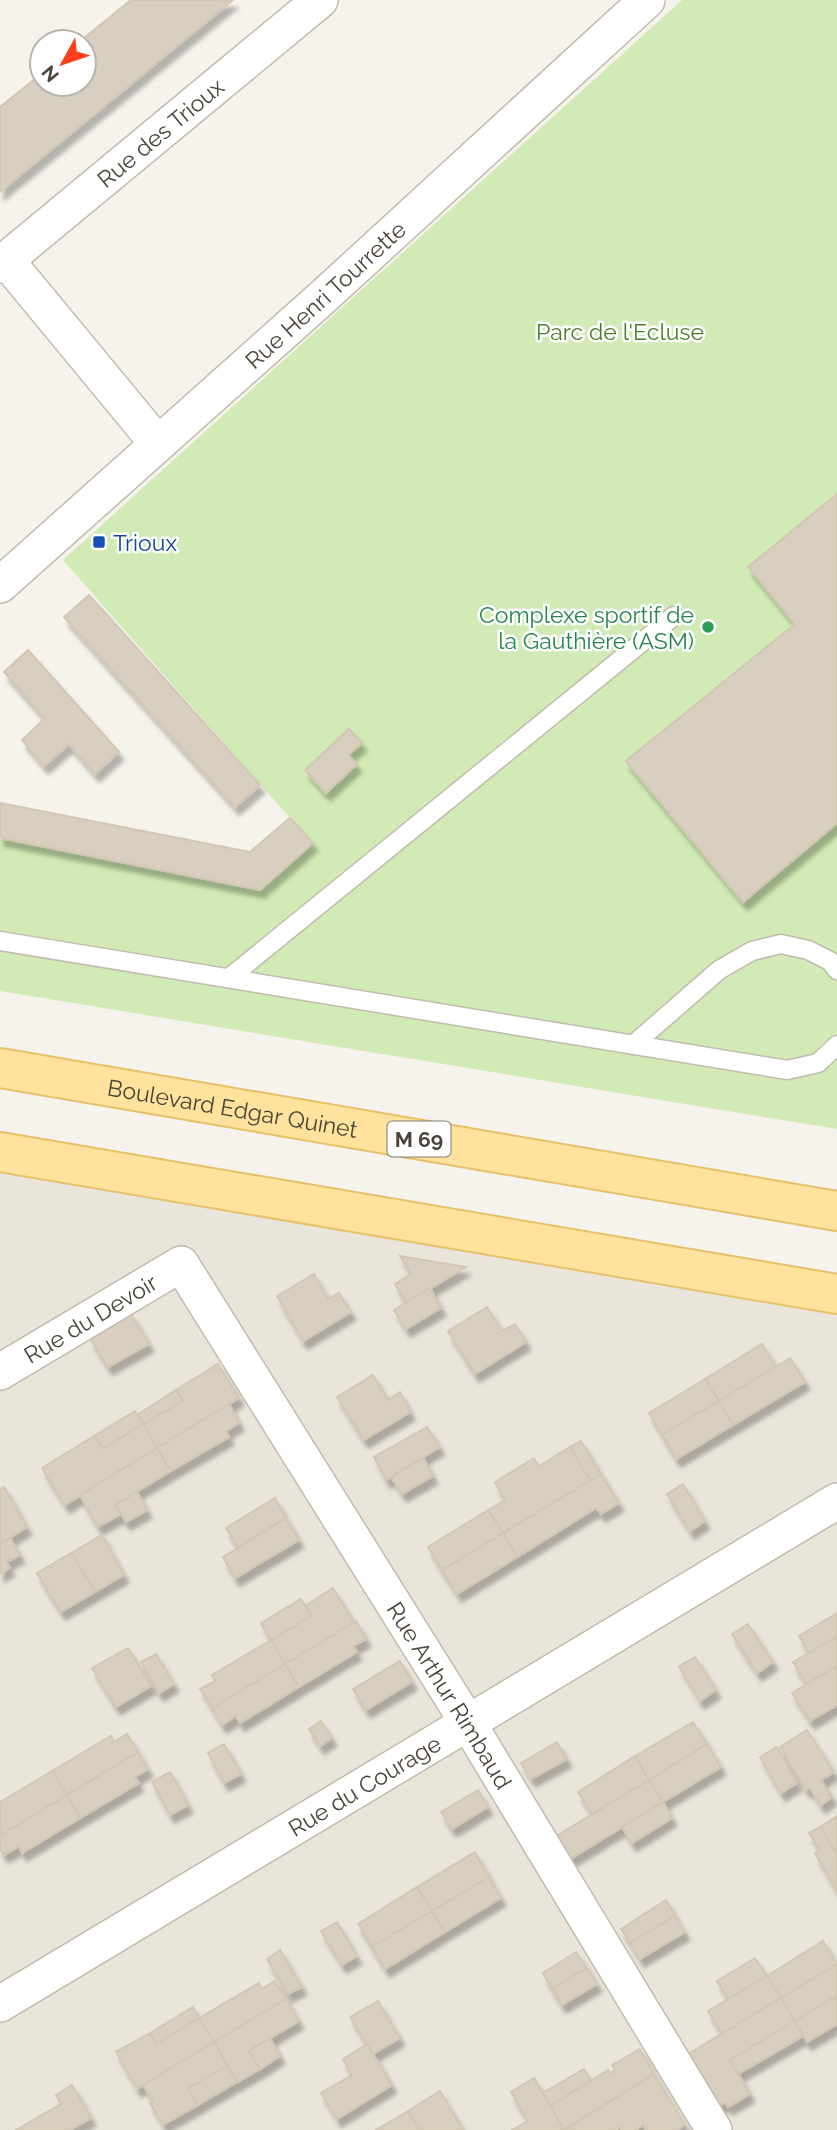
<svg xmlns="http://www.w3.org/2000/svg" width="837" height="2130" font-family="Raleway,sans-serif">
	<defs>
		<filter id="shadow"><feDropShadow dx="4.5" dy="8" stdDeviation="2" flood-color="#0004"/></filter>
	</defs>
	<rect width="100%" height="100%" fill="#f6f3ec"/>
	<path fill="#eae5da" d="M0 1148 837 1282V2130H0Z"/>
	<path fill="#d2eab5" d="M682 0H837V1129L0 991V838L260 890 313 844 63 560Z"/>
	<g fill="#d8cfc1" stroke="#d3c7b4" stroke-width="2" filter="url(#shadow)">
		<path d="M131 0H233L0 192V107L42 73V84H84V42H79Z"/>
		<path d="M837 494V823L743 902 626 761 795 624 748 567Z"/>
		<path d="M89 595 260 785 235 807 64 617Z"/>
		<path d="M28 650 119 752 95 774 69 744 44 766 22 740 45 718 4 672Z"/>
		<path d="M349 729 362 743 348 755 357 764 326 793 305 770Z"/>
		<path d="M0 803 250 852 290 818 313 843 260 890 0 838Z"/>
		<path d="M400 1256 466 1267 406 1303 395 1284 411 1274Z"/>
		<path d="M314 1274 328 1299 339 1293 351 1312 303 1341 277 1296Z"/>
		<path d="M430 1288 441 1308 406 1329 394 1310Z"/>
		<path d="M487 1307 502 1331 515 1324 526 1342 475 1374 448 1331Z"/>
		<path d="M131 1314 149 1344 108 1367 90 1338Z"/>
		<path d="M762 1344 776 1367 719 1401 705 1379Z"/>
		<path d="M790 1358 805 1382 733 1425 719 1401Z"/>
		<path d="M218 1364 239 1398 157 1448 143 1424 183 1401 176 1390Z"/>
		<path d="M373 1375 388 1400 400 1392 410 1412 364 1440 337 1397Z"/>
		<path d="M705 1379 719 1401 662 1435 649 1413Z"/>
		<path d="M176 1390 183 1401 143 1424 137 1415Z"/>
		<path d="M719 1401 733 1425 676 1459 662 1435Z"/>
		<path d="M229 1404 239 1423 226 1431 229 1437 171 1471 157 1448Z"/>
		<path d="M135 1411 143 1424 103 1449 94 1436Z"/>
		<path d="M143 1424 157 1448 65 1505 42 1468 94 1436 103 1449Z"/>
		<path d="M427 1427 440 1447 386 1480 374 1457Z"/>
		<path d="M581 1441 601 1474 590 1481 570 1447Z"/>
		<path d="M570 1447 590 1481 503 1533 488 1510 505 1500 495 1482 534 1458 539 1466Z"/>
		<path d="M157 1448 171 1471 115 1505 121 1514 98 1527 80 1495Z"/>
		<path d="M423 1458 433 1476 402 1494 391 1477Z"/>
		<path d="M601 1474 619 1503 601 1514 596 1508 517 1557 503 1533Z"/>
		<path d="M683 1484 705 1521 690 1531 667 1494Z"/>
		<path d="M4 1487 27 1527 0 1544V1489Z"/>
		<path d="M137 1492 147 1510 126 1522 115 1505Z"/>
		<path d="M275 1498 286 1518 238 1547 226 1528Z"/>
		<path d="M488 1510 503 1533 442 1570 428 1547Z"/>
		<path d="M286 1518 299 1540 235 1578 223 1557Z"/>
		<path d="M503 1533 517 1557 457 1594 442 1570Z"/>
		<path d="M102 1535 124 1575 95 1592 71 1553Z"/>
		<path d="M10 1538 20 1555 6 1562 10 1568 0 1574V1544Z"/>
		<path d="M71 1553 95 1592 61 1612 37 1573Z"/>
		<path d="M333 1588 354 1623 285 1664 271 1640 311 1616 305 1606Z"/>
		<path d="M301 1599 311 1616 271 1640 261 1623Z"/>
		<path d="M837 1613V1636L809 1653 799 1636Z"/>
		<path d="M356 1621 366 1639 353 1646 357 1652 299 1687 285 1664Z"/>
		<path d="M748 1624 773 1662 757 1673 732 1634Z"/>
		<path d="M837 1636V1666L806 1684 793 1662Z"/>
		<path d="M271 1640 285 1664 212 1708 200 1689 215 1681 212 1675Z"/>
		<path d="M128 1648 151 1686 116 1707 92 1668Z"/>
		<path d="M156 1654 174 1684 159 1693 141 1662Z"/>
		<path d="M695 1657 716 1690 700 1701 679 1666Z"/>
		<path d="M400 1661 412 1682 366 1710 353 1689Z"/>
		<path d="M285 1664 299 1687 240 1723 236 1716 222 1725 212 1708Z"/>
		<path d="M837 1666V1705L810 1721 792 1693Z"/>
		<path d="M321 1721 332 1738 320 1746 309 1729Z"/>
		<path d="M693 1722 707 1744 649 1780 635 1756Z"/>
		<path d="M807 1730 834 1772 821 1780 832 1797 821 1805 810 1788 806 1790 780 1747Z"/>
		<path d="M127 1734 138 1752 67 1795 52 1771 111 1736 114 1742Z"/>
		<path d="M557 1742 567 1759 531 1779 521 1763Z"/>
		<path d="M224 1744 241 1774 224 1783 208 1753Z"/>
		<path d="M707 1744 721 1767 663 1802 649 1780Z"/>
		<path d="M777 1747 797 1783 781 1793 760 1757Z"/>
		<path d="M138 1752 148 1769 135 1777 139 1783 80 1818 67 1795Z"/>
		<path d="M635 1756 649 1780 592 1814 578 1792Z"/>
		<path d="M52 1771 67 1795 0 1836V1802Z"/>
		<path d="M170 1772 188 1805 170 1815 152 1782Z"/>
		<path d="M649 1780 663 1802 570 1859 556 1836Z"/>
		<path d="M478 1790 488 1807 452 1829 441 1812Z"/>
		<path d="M67 1795 80 1818 22 1853 19 1846 4 1855 0 1849V1836Z"/>
		<path d="M663 1802 672 1818 632 1843 622 1827Z"/>
		<path d="M837 1816V1854L820 1827Z"/>
		<path d="M820 1827 837 1854V1891L815 1853 820 1850 809 1833Z"/>
		<path d="M475 1852 489 1877 432 1911 417 1887Z"/>
		<path d="M489 1877 501 1898 445 1932 432 1911Z"/>
		<path d="M417 1887 432 1911 372 1947 358 1924Z"/>
		<path d="M666 1900 675 1916 630 1943 621 1929Z"/>
		<path d="M432 1911 445 1932 385 1969 372 1947Z"/>
		<path d="M675 1916 685 1932 640 1959 630 1943Z"/>
		<path d="M337 1922 357 1956 342 1965 321 1931Z"/>
		<path d="M823 1941 837 1964 781 1998 767 1976Z"/>
		<path d="M280 1950 302 1987 288 1994 267 1959Z"/>
		<path d="M576 1952 587 1968 552 1989 543 1973Z"/>
		<path d="M755 1958 767 1976 728 1999 717 1981Z"/>
		<path d="M837 1964V2002L834 1997 795 2021 781 1998Z"/>
		<path d="M587 1968 597 1984 562 2005 552 1989Z"/>
		<path d="M767 1976 781 1998 722 2034 708 2011Z"/>
		<path d="M275 1981 286 1999 214 2042 199 2018 259 1983 262 1989Z"/>
		<path d="M834 1997 837 2002V2024L807 2042 795 2021Z"/>
		<path d="M781 1998 795 2021 730 2060 750 2094 728 2107 726 2102 719 2106 688 2054Z"/>
		<path d="M286 1999 299 2021 249 2051 260 2069 238 2082 214 2042Z"/>
		<path d="M378 2001 400 2038 373 2054 350 2017Z"/>
		<path d="M193 2007 199 2018 156 2044 150 2033Z"/>
		<path d="M199 2018 214 2042 137 2089 116 2052 150 2033 156 2044Z"/>
		<path d="M795 2021 803 2036 738 2074 730 2060Z"/>
		<path d="M270 2038 280 2056 260 2069 249 2051Z"/>
		<path d="M214 2042 227 2066 188 2088 198 2105 163 2125 150 2103 153 2102 143 2085Z"/>
		<path d="M367 2044 392 2085 337 2119 321 2093 352 2075 343 2059Z"/>
		<path d="M640 2049 654 2074 564 2129 550 2106 608 2070 610 2073 615 2070 612 2065Z"/>
		<path d="M227 2066 237 2082 198 2105 188 2088Z"/>
		<path d="M584 2069 591 2080 550 2106 543 2093Z"/>
		<path d="M654 2074 685 2125 676 2130H646L643 2125 635 2130H622L620 2127 615 2130H565Z"/>
		<path d="M534 2078 564 2129 562 2130H512L528 2121 511 2092Z"/>
		<path d="M72 2085 91 2118 70 2130H16L61 2104 56 2095Z"/>
		<path d="M440 2091 463 2130H420L408 2111Z"/>
		<path d="M408 2111 420 2130H376Z"/>
	</g>
	<g fill="none" stroke-linecap="round" stroke-linejoin="round">
		<defs>
			<g id="service">
				<path d="M0 941 787 1070 818 1063 837 1045"/>
				<path d="M229 978 674 616"/>
				<path d="M633 1045 719 970 752 951 781 944 808 950 830 961 837 970"/>
			</g>
			<g id="minor">
				<path d="M6 260 158 444"/>
				<path id="s1" d="M0 265 320 0"/>
				<path id="s2" d="M0 585 324 296 647 0"/>
				<path id="s3" d="M0 1372 181 1264 468 1723 714 2130"/>
				<path id="s4" d="M0 2004 837 1501"/>
			</g>
			<g id="primary">
				<path id="s5" d="M0 1068 837 1211"/>
				<path d="M0 1152 837 1294"/>
			</g>
		</defs>
		<use href="#service" stroke="#c2bbae" stroke-width="21"/>
		<use href="#minor" stroke="#c2bbae" stroke-width="38"/>
		<use href="#primary" stroke="#e6c16a" stroke-width="42"/>
		<use href="#service" stroke="#fff" stroke-width="18"/>
		<use href="#minor" stroke="#fff" stroke-width="35"/>
		<use href="#primary" stroke="#ffe39c" stroke-width="38"/>
	</g>
	<rect fill="#1a4fb4" stroke="#fff" stroke-width="2.5" x="92" y="535" width="14" height="14" rx="3.5"/>
	<circle fill="#2e9e5b" stroke="#fff" stroke-width="2.5" cx="708" cy="627" r="7"/>
	<g text-anchor="middle" dominant-baseline="central" stroke-width="5" stroke-linejoin="round" paint-order="stroke">
		<rect fill="#fff" stroke="#817c74" stroke-width="2" x="387.5" y="1121.5" width="63" height="35" rx="5"/>
		<g font-size="21" font-weight="bold" fill="#4b4439">
			<text x="419" y="1139">M 69</text>
		</g>
		<g font-size="23" fill="#4b4439" stroke="#fff">
			<text stroke="none"><textPath href="#s1" startOffset="208">Rue des Trioux</textPath></text>
			<text stroke="none"><textPath href="#s2" startOffset="436">Rue Henri Tourrette</textPath></text>
			<text stroke="none"><textPath href="#s5" startOffset="236">Boulevard Edgar Quinet</textPath></text>
			<text stroke="none"><textPath href="#s3" startOffset="105">Rue du Devoir</textPath></text>
			<text stroke="none"><textPath href="#s3" startOffset="719">Rue Arthur Rimbaud</textPath></text>
			<text stroke="none"><textPath href="#s4" startOffset="425">Rue du Courage</textPath></text>
		</g>
		<g font-size="23" fill="#4a7f2a" stroke="#fff">
			<text x="620" y="331">Parc de l'Ecluse</text>
		</g>
		<g font-size="23" fill="#164399" stroke="#fff" text-anchor="start">
			<text x="113" y="542">Trioux</text>
		</g>
		<g font-size="23" fill="#27864d" stroke="#fff" text-anchor="end">
			<text x="694" y="614">Complexe sportif de<tspan x="694" dy="26">la Gauthière (ASM)</tspan></text>
		</g>
	</g>
	<g transform="translate(63 63) rotate(230)"><circle r="33" fill="#ffffff" stroke="#b7b4b0" stroke-width="2"/>
	<path d="M0-5L12 26L0 18L-12 26Z" fill="#fc3f1d"/>
	<text y="-10" font-size="19" font-weight="bold" text-anchor="middle" fill="#4b4439">N</text>
	</g>
</svg>
